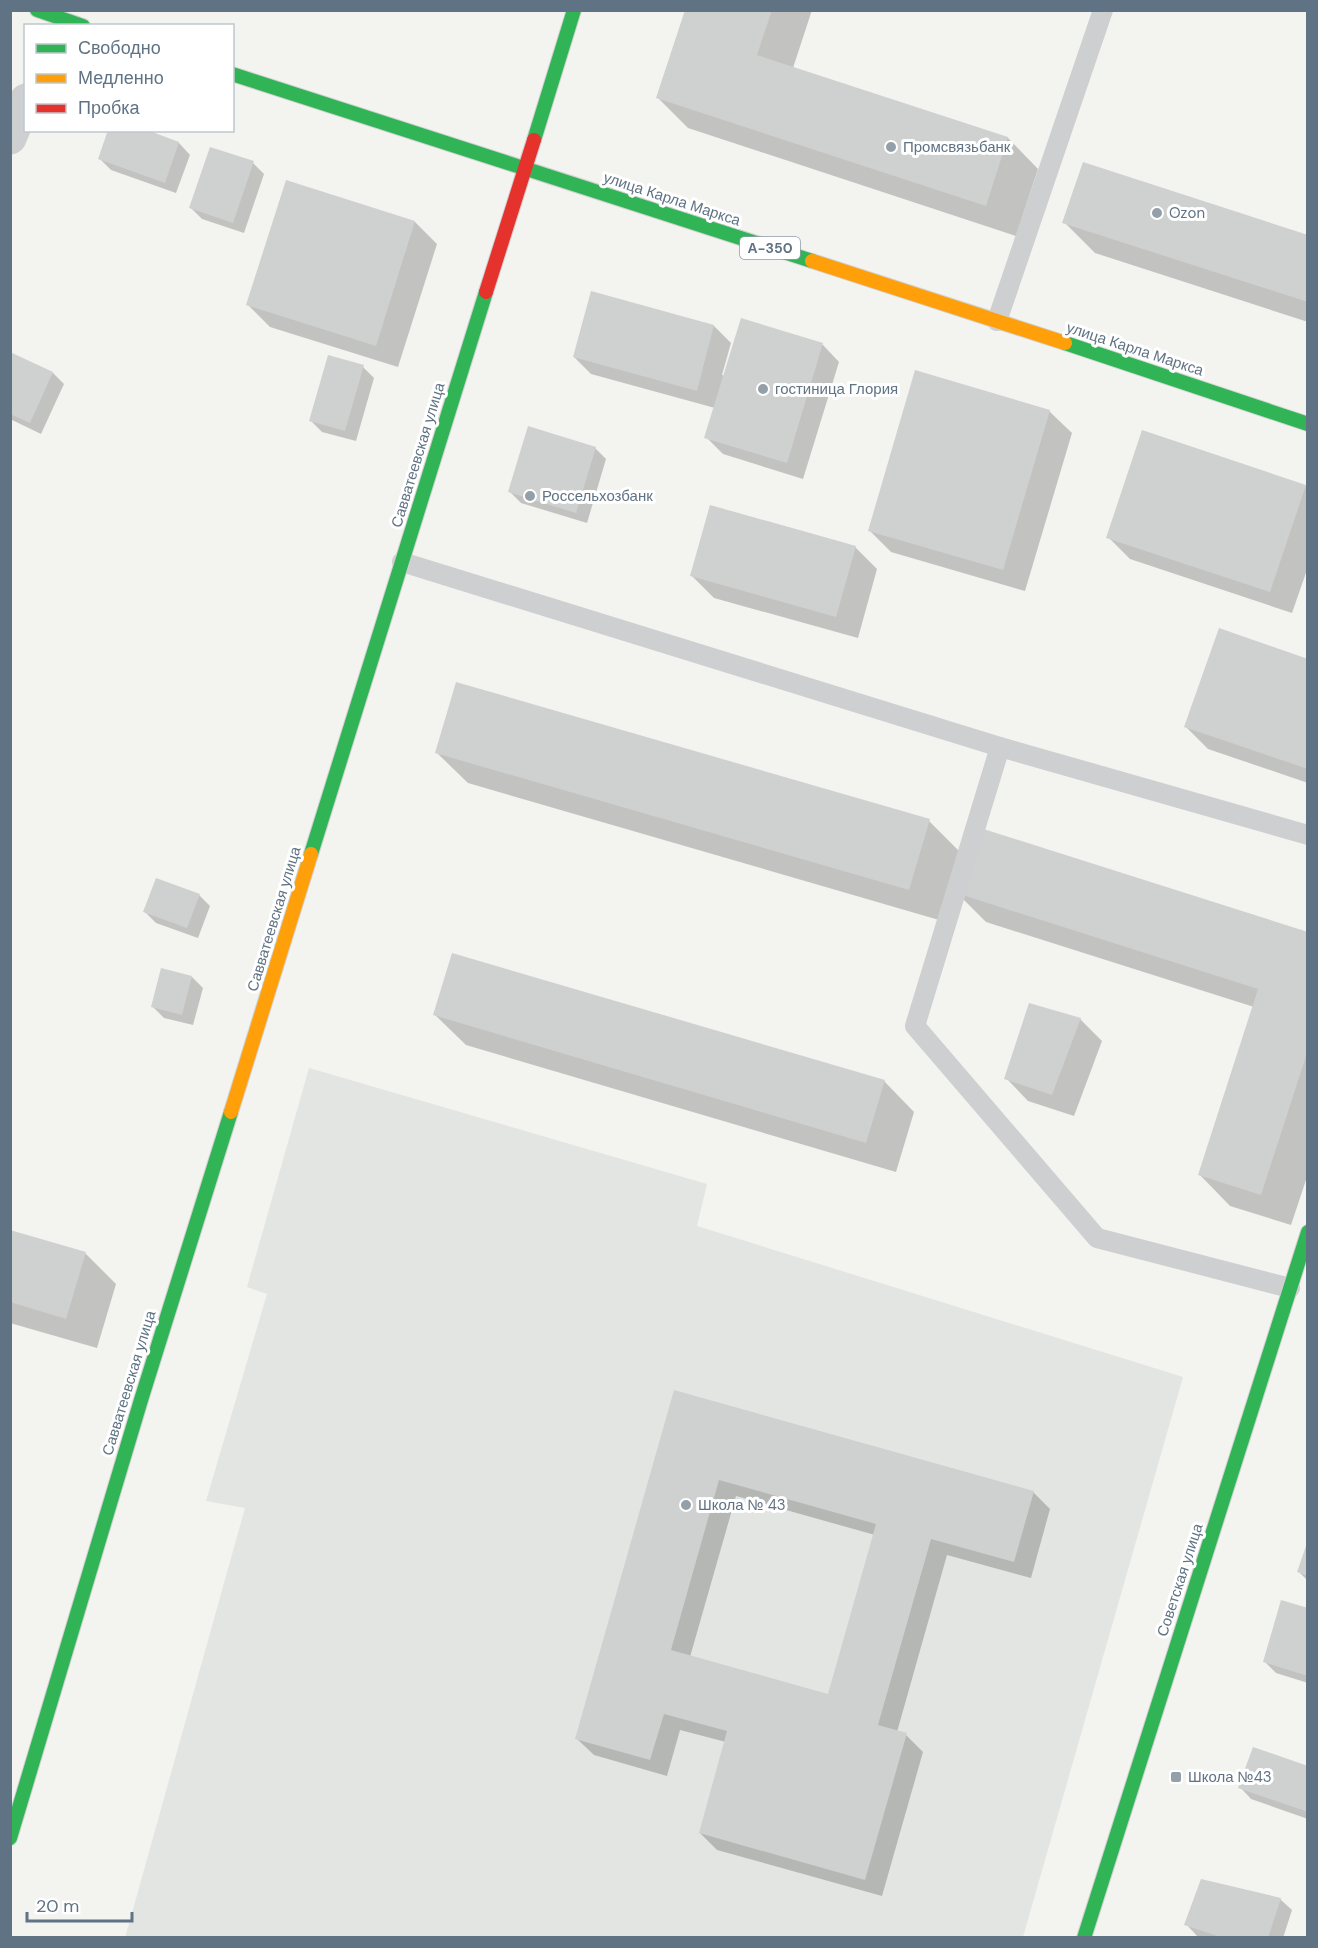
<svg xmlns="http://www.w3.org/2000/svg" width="1318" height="1948" font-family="'DM Sans',sans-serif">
	<rect width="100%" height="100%" fill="#f3f3f0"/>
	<path fill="#e3e5e3" d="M309 1068 707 1184 697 1226 1183 1377 1023 1937 125 1938 245 1508 206 1501 267 1294 247 1287Z"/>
	<g fill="#0003" fill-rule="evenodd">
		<path d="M686 10H812L793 68 1008 138 1038 169 1016 236 688 128 658 98Z"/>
		<path d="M143 130 179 143 190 155 176 193 111 170 100 159Z"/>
		<path d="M253 163 264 174 244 233 202 219 191 208Z"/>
		<path d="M287 182 415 222 437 244 398 367 270 327 248 305Z"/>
		<path d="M1064 222 1308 237V322L1095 253Z"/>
		<path d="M592 293 714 326 731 343 722 375 725 376 742 320 823 345 839 362 803 479 723 454 706 437 715 408 591 374 574 357Z"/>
		<path d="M10 354 53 373 64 384 41 434 10 419Z"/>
		<path d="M363 367 374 378 356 441 322 432 310 420Z"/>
		<path d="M1049 411 1072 433 1025 591 891 552 869 530Z"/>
		<path d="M595 448 606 459 587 523 521 503 510 492Z"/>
		<path d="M1305 486 1308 488V567L1292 613 1130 559 1108 537Z"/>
		<path d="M855 547 877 569 858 638 714 598 692 576Z"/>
		<path d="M1308 661V783L1208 749 1186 727Z"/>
		<path d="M437 753 929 821 959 851 939 920 468 783Z"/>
		<path d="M955 891 1308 934V1174L1291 1225 1230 1206 1200 1175 1254 1007 986 922Z"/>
		<path d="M199 895 210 906 198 938 156 923 145 912Z"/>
		<path d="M192 977 203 988 193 1025 164 1018 152 1006Z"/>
		<path d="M435 1015 884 1081 914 1112 896 1172 466 1045Z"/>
		<path d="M1080 1019 1102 1041 1074 1116 1028 1101 1006 1078Z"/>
		<path d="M10 1231 86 1254 116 1284 97 1348 10 1323Z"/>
		<path d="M675 1392 1033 1492 1050 1509 1031 1578 947 1555 897 1732 906 1735 923 1752 882 1896 717 1850 700 1833 726 1742 680 1730 667 1776 594 1755 577 1739ZM736 1496 875 1535 829 1696 690 1657Z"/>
		<path d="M1308 1547V1581L1299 1572Z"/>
		<path d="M1308 1610V1683L1276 1673 1265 1662Z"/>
		<path d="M1308 1767V1819L1251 1799 1240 1787Z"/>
		<path d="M1280 1899 1292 1910 1283 1938H1203L1197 1936 1186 1924Z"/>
	</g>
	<g fill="#cfd0d0" fill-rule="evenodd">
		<path d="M685 10H772L757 55 1008 137 986 206 656 98Z"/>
		<path d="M108 130H147L179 142 165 183 98 159Z"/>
		<path d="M210 147 254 161 233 223 189 208Z"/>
		<path d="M1083 162 1308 235V302L1062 223Z"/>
		<path d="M286 180 415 221 376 346 246 305Z"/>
		<path d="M591 291 714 325 697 391 573 357Z"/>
		<path d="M741 318 823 343 787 463 704 438Z"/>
		<path d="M10 352 53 372 30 423 10 414Z"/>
		<path d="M328 355 364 365 345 431 309 421Z"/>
		<path d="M915 370 1050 410 1003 570 868 531Z"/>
		<path d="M528 426 596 447 576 513 508 492Z"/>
		<path d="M1142 430 1306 485 1270 592 1106 538Z"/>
		<path d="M710 505 856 546 836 617 690 576Z"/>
		<path d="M1219 628 1308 659V769L1184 727Z"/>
		<path d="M456 682 930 819 909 890 435 753Z"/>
		<path d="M974 826 1308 932V1050L1261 1195 1198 1175 1258 989 953 892Z"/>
		<path d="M156 878 200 894 187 928 143 912Z"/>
		<path d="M452 953 885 1080 866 1143 433 1015Z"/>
		<path d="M161 968 192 976 182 1015 151 1007Z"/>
		<path d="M1029 1003 1081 1018 1052 1095 1004 1079Z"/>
		<path d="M10 1230 86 1252 66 1319 10 1302Z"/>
		<path d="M674 1390 1034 1491 1014 1562 931 1539 878 1725 907 1733 865 1880 699 1833 727 1731 664 1714 650 1760 575 1739ZM719 1480 876 1524 828 1694 671 1650Z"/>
		<path d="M1307 1543H1308V1576L1297 1572Z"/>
		<path d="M1281 1600 1308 1608V1676L1263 1662Z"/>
		<path d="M1253 1747 1308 1766V1812L1238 1788Z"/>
		<path d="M1201 1879 1281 1898 1268 1938H1224L1184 1925Z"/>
	</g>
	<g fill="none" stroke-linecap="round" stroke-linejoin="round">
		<defs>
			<g id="fast">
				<path d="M37 10 83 26"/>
				<path d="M232 74 812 261"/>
				<path d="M534 140 574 10"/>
				<path d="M1065 343 1308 424"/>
				<path d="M311 854 486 292"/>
				<path d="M10 1838 141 1400 231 1112"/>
				<path d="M1084 1938 1308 1232"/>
			</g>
			<g id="slow">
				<path d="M812 261 1065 343"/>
				<path d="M231 1112 311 854"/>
			</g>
			<path id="jam" d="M486 292 534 140"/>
		</defs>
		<use href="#fast" stroke="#cfd1d1" stroke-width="16"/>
		<use href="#slow" stroke="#cfd1d1" stroke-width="16"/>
		<use href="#jam" stroke="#cfd1d1" stroke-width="16"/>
		<g stroke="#cecfd0" stroke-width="20">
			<path d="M997 321 1103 10"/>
			<path d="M402 562 1000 747 1308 835"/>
			<path d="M1000 747 915 1026 1097 1238 1290 1288"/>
		</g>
		<path stroke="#cecfd0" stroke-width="33" d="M10 138 26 100"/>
		<use href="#fast" stroke="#30b455" stroke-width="14"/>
		<use href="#slow" stroke="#ff9f0a" stroke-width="14"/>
		<use href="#jam" stroke="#e5322d" stroke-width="14"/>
	</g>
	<g fill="#93a0aa" stroke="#fff" stroke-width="2">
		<circle cx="891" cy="147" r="6"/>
		<circle cx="1157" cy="213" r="6"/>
		<circle cx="763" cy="389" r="6"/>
		<circle cx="530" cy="496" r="6"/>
		<circle cx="686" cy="1505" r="6"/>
		<rect x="1170" y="1771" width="12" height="12" rx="3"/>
	</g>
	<g text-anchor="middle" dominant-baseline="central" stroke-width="6" stroke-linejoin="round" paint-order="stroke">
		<rect fill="#fff" stroke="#909da9" stroke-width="1.5" x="740" y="237" width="60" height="22" rx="4.5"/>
		<g font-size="14" font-weight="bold" fill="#607384">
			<text x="770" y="248">А-350</text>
		</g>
		<g font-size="15" fill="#607384" stroke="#fff" text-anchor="start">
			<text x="903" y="147">Промсвязьбанк</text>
			<text x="1169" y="213">Ozon</text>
			<text x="775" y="389">гостиница Глория</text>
			<text x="542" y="496">Россельхозбанк</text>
			<text x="698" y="1505">Школа № 43</text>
			<text x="1188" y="1777">Школа №43</text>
		</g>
		<g font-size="15" fill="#607384" stroke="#fff">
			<text transform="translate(672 199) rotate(18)">улица Карла Маркса</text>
			<text transform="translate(1135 349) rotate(18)">улица Карла Маркса</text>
			<text transform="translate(418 455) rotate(-73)">Савватеевская улица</text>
			<text transform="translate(274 919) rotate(-73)">Савватеевская улица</text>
			<text transform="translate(129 1383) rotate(-73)">Савватеевская улица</text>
			<text transform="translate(1180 1580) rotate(-72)">Советская улица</text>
		</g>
	</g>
	<rect width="1318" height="1948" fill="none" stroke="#607384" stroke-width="24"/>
	<rect x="24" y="24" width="210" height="108" fill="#ffffff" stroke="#bfc7ce" stroke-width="1.5"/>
	<rect x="36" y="44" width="30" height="9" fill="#30b455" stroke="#bfc7ce" stroke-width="1.5"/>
	<text x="78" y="54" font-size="18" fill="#607384">Свободно</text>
	<rect x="36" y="74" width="30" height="9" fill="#ff9f0a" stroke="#bfc7ce" stroke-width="1.5"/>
	<text x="78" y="84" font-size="18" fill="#607384">Медленно</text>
	<rect x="36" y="104" width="30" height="9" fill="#e5322d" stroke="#bfc7ce" stroke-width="1.5"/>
	<text x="78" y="114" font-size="18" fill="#607384">Пробка</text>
	<path d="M27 1912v9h105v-9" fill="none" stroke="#607384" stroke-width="3"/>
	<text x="36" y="1912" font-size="18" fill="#607384" stroke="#ffffff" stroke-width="4.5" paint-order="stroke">20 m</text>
</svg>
